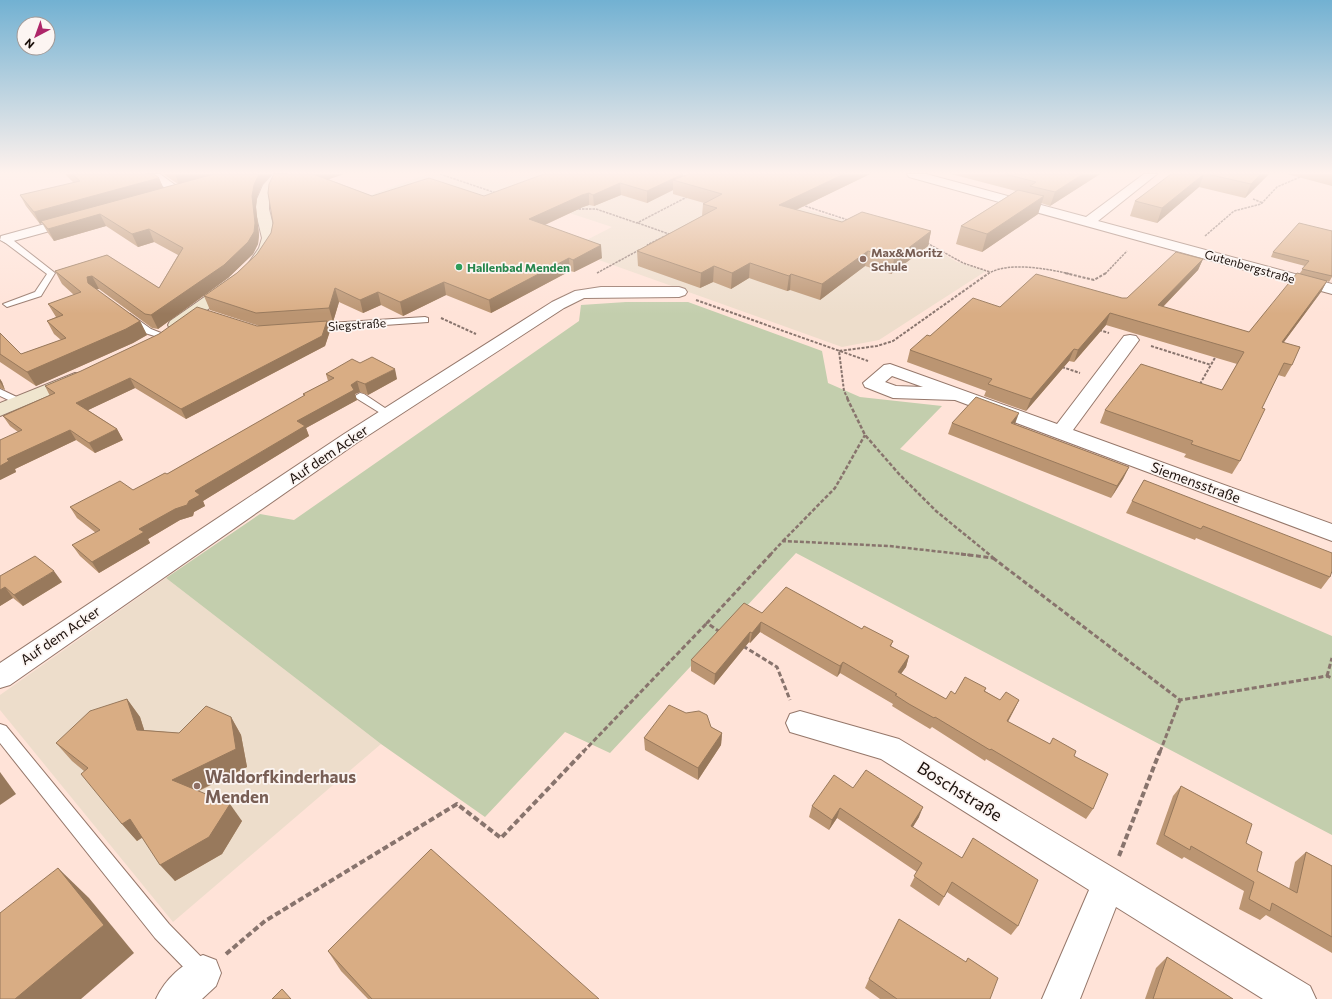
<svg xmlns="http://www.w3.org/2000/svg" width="1332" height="999" font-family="Commissioner,sans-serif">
	<rect width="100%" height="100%" fill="#ffe3d8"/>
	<g fill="#edddcb">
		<path d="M427 174H698L693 177 927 244 957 262 986 271 879 340 842 347 599 260 603 257 573 247 612 227 503 191 392 236 333 209Z"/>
		<path d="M166 578 381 744 173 922 0 710V695Z"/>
	</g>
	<path fill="#c3cead" d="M626 302H688L822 351 828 383 860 397 942 406 900 449 1332 636V835L796 553 610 753 565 732 485 817 381 744 166 578 260 514 294 520 579 321 581 305Z"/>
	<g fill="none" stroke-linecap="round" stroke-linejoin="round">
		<defs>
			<g id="lane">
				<path d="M3 237H9L55 273 41 296 7 307 3 304 35 292 47 274 3 241Z"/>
				<path d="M130 314 151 329 166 335 161 338 145 333 127 319 126 317Z"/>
				<path d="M425 317 428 318V322L313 330 308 327 313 324Z"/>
				<path d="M0 389 23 400 24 402 19 405 0 396Z"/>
				<path d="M360 393 364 394 394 414 393 416H385L356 398 355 396Z"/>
				<path d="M0 724 6 726 169 924 209 965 212 972 209 979 202 982 195 979 155 938 0 743Z"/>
			</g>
			<g id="street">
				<path d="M146 174H160L182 190 176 194 172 193Z"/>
				<path d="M907 174H926L1086 217 1144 174H1157L1098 221 1332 284V294L909 177Z"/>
				<path d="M74 216 79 217 81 220 79 223 6 243 0 240 1 236Z"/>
				<path d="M601 287H679L685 289 687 292 685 295 679 297 584 298 564 308 358 442 10 685 0 688V663L344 434 552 302 575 291Z"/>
				<path d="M1130 335 1136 336 1139 340 1073 430 1332 524V541L955 400 893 398 865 387 863 383 884 365 890 364 1057 424 1124 336ZM892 376 923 387 896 386 885 382Z"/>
				<path d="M800 711 899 739 1310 986 1316 999H1263L1116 907 1080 999H1042L1089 890 881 759 790 732 786 723 790 714Z"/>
				<path d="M203 955 216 960 221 973 216 986 202 999H156C165 979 183 963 203 955Z"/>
			</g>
			<g id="secondary">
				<path d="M273 174H286L275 186 269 199V209L275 233V242L260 267H250L248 264 259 248 262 238 255 209 257 199 263 185Z"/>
				<path d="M231 280 236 282 239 285 236 288 182 329 176 330 170 329 168 325 170 321 226 282Z"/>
				<path d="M75 373 81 374 84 378 81 382 0 416V403Z"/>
			</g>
		</defs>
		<use href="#lane" stroke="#95776a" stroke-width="2"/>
		<use href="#street" stroke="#95776a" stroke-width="2"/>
		<use href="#secondary" stroke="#95776a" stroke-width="2"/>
		<g stroke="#88746d" stroke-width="1.5" stroke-dasharray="2.5 1" stroke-linecap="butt">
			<path d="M440 174 496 193"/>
			<path d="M1253 199 1263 203"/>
			<path d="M802 205 851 221"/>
			<path d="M575 209H596L637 223 687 197"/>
			<path d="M638 223 669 234 647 245"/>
			<path d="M1205 236 1234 211 1261 204 1277 187 1307 174"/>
			<path d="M927 243 963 263 990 272"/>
			<path d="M597 273 639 250"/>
			<path d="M988 274C1006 261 1049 269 1070 274"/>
			<path d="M1105 274 1127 251"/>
		</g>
		<g stroke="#88746d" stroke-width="2" stroke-dasharray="3 1.5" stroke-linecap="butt">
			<path d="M1065 273 1094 280 1106 273"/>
			<path d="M696 300 868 361"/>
			<path d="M441 318 476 334"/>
			<path d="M1099 330 1109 333"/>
			<path d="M1151 346 1211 365"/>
			<path d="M1062 367 1080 373"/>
			<path d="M1200 384 1216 356"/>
			<path d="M848 399 844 391 839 351 877 346 893 341 989 273"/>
		</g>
		<g stroke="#88746d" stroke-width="2.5" stroke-dasharray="4 2" stroke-linecap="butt">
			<path d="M847 398 865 435 899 474 936 511 990 555"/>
			<path d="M783 541 835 488 865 435"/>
			<path d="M770 555 783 541 889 546 970 555"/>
		</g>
		<g stroke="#88746d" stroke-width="3" stroke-dasharray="5 2.5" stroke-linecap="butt">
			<path d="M961 554 993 558 989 554"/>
			<path d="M993 558 1180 700 1327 676 1332 678"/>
			<path d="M720 632 707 623 771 554"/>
			<path d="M743 646 777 667 790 700"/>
			<path d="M1327 676 1332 658"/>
			<path d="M583 752 707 623"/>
			<path d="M1160 752 1180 700"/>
		</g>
		<g stroke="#88746d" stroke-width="4" stroke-dasharray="6 3" stroke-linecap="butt">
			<path d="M1119 856 1160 751"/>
			<path d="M226 954 265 921 457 804 501 838 584 751"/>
		</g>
		<use href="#lane" fill="#fff" fill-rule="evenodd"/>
		<use href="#street" fill="#fff" fill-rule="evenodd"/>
		<use href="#secondary" fill="#efe5ce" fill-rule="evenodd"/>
	</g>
	<g fill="#bb9572">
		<path d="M65 174H154L159 178 163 188 178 184 163 174H272L262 185 257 197 256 207 259 235 258 244 253 254 228 278 158 329 152 328 99 289H96L140 321 147 335 133 343 36 386 0 362V333L21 354 61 340 54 334 47 321 56 317 48 304 74 295 62 284 55 271 107 255 159 288 178 255 154 242 138 247 106 226 54 241 48 233 42 223 40 224 26 206 20 195 74 183Z"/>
		<path d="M274 174H344L328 179 372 196H484L683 176 689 174H870L796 210 842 222 931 231 928 246 891 274 865 266 820 300 790 290 787 291 749 278 731 289 713 282 700 288 638 266 637 251 702 216 703 204 704 203 673 194V190L647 203 621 195 594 206 589 205 583 207 545 225 602 258 574 272 570 271 491 313 446 295 403 316 381 305 363 313 339 302 333 322H327L330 331 325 346 186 419 135 388 88 410 117 429 123 440 95 453 76 440 15 469 16 472 0 480 18 432 10 426 3 416 50 396 45 386 257 326H259L210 310 204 296 237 273 257 254 271 233 273 223Z"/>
		<path d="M951 174H1100L1050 206 1041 203 1038 214 982 252 956 244 961 226 1016 191Z"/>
		<path d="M1171 174H1269L1245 198 1199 187 1157 223 1130 216 1135 201Z"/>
		<path d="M1287 174H1332V186Z"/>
		<path d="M1332 231V277L1329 282 1327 281 1321 292 1284 342 1292 365 1285 377 1278 375 1262 408 1240 461 1232 474 1184 457 1186 454 1100 423 1105 410 1222 390 1237 364 1106 325 1074 362 1069 361 1026 411 984 396 986 391 907 362 910 350 930 336 1000 307 1127 298 1203 259 1198 270 1163 307 1249 332 1300 273 1305 266 1271 257 1273 252Z"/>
		<path d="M360 363 397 379 368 395 360 392 355 394 357 400 306 428 309 436 203 501 205 506 194 512 193 516 180 520 148 539 150 543 99 573 80 556 72 545 96 533 77 518 70 507 133 490 167 474 304 396 303 394 328 381 326 374Z"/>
		<path d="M0 379 2 382 5 390 0 388Z"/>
		<path d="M952 423 1015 424 1129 467 1123 479 1111 498 948 434Z"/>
		<path d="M1144 480 1330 577 1321 589 1196 538 1195 540 1126 513 1132 501Z"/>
		<path d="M0 576 62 582 23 606 13 598 0 606Z"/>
		<path d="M762 613 862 629 893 641 891 646 909 656 906 667 901 674 946 699 955 694 986 688 985 691 1000 700H1019L1008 722 1050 744 1074 756 1093 809 1086 819 986 759 985 761 932 727 930 729 905 714 892 706 893 704 840 673 837 677 760 632 750 643 749 642 714 685 691 671V660Z"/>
		<path d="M127 699 140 717 144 730 179 733 231 717 241 735 247 767 199 791 242 821 222 854 175 881 142 837 137 841 122 824 84 771 72 761 56 743Z"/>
		<path d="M711 727 722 733 721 745 698 780 645 750 644 738Z"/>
		<path d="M1181 786 1246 843 1257 871 1289 889 1295 862 1306 852 1332 866V953L1266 915 1260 920 1239 909 1244 891 1184 857 1182 859 1156 844 1173 796Z"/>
		<path d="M853 788 919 817 913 827 1018 926 1011 935 947 892 939 906 910 886 917 872 837 818 829 830 809 817 812 806Z"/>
		<path d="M328 951 599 999H368L341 971Z"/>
		<path d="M1167 957 1233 999H1145L1156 968Z"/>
		<path d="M968 958 990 999H880L865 988 869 979 966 962Z"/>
	</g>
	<g fill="#98795c">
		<path d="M175 174H219L179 184Z"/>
		<path d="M259 174H272L262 185 257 197 256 207 259 235 258 244 253 254 228 278 158 329 151 315 254 185Z"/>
		<path d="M312 174H344L315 184Z"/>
		<path d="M683 174V183L673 180V190L647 203V191Z"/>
		<path d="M844 174H870L777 219 779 205Z"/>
		<path d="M1083 174H1100L1050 206 1055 192Z"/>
		<path d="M1204 174 1199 187 1157 223 1162 208Z"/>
		<path d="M1261 174H1269L1245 198 1251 184Z"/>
		<path d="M159 178 164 189 41 221 42 223 40 224 34 212Z"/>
		<path d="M620 183 621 195 594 206 593 195Z"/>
		<path d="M589 193V205L583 207 531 231 529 219 582 195Z"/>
		<path d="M1044 196 1038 214 982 252 987 234Z"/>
		<path d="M100 214 106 226 54 241 48 229Z"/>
		<path d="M149 229 154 242 138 247 132 234Z"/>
		<path d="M931 231 928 246 891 274 894 259Z"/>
		<path d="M601 245 602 258 574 272 573 260Z"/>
		<path d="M868 251 865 266 820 300 822 284Z"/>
		<path d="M569 258 570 271 491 313 489 300Z"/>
		<path d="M1203 259 1198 270 1153 317 1158 305Z"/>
		<path d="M750 263 749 278 731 289 732 273Z"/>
		<path d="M714 266 713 282 700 288 701 273Z"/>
		<path d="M791 274 790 290 787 291 789 276Z"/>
		<path d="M92 276 99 289 94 290 88 283 87 277Z"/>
		<path d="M1327 281 1321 292 1275 354 1282 342Z"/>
		<path d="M444 282 446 295 403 316 400 302Z"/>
		<path d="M335 288 339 302 333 322 329 308Z"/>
		<path d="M378 292 381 305 363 313 360 300Z"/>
		<path d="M1110 313 1106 325 1074 362 1078 350Z"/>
		<path d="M140 321 147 335 133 343 36 386 27 372Z"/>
		<path d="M327 321 330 331 325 346 186 419 181 409Z"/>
		<path d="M1074 349 1069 361 1026 411 1031 399Z"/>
		<path d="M395 369 397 379 368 395 365 384Z"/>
		<path d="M130 378 135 388 82 413 76 403Z"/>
		<path d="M0 379 2 382 5 390 0 382Z"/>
		<path d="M357 381 360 392 355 394 357 400 306 428 309 436 203 501 205 506 194 512 193 516 180 520 148 539 150 543 99 573 92 562 139 529 189 501 195 491 297 421Z"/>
		<path d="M1019 413 1015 424 1011 423Z"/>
		<path d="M117 429 123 440 95 453 89 443Z"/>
		<path d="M70 430 76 440 15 469 16 472 0 480V466L7 459Z"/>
		<path d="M1129 467 1123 479 1111 498 1117 486Z"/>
		<path d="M54 571 62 582 23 606 14 595Z"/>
		<path d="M5 587 13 598 0 606V590Z"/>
		<path d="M761 622 760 632 750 643 752 633Z"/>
		<path d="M750 632 749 642 714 685 715 674Z"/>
		<path d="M909 656 906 667 894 683 898 672Z"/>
		<path d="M843 662 840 673 837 677 840 666Z"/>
		<path d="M127 699 140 717 150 748 137 730Z"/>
		<path d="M1019 700 1014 710 1002 732 1007 721Z"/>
		<path d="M231 717 241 735 247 767 185 797 172 780Z"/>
		<path d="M722 733 721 745 698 780V768Z"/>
		<path d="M0 772 16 794 0 805Z"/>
		<path d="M230 804 242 821 222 854 175 881 160 865Z"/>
		<path d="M923 807 919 817 907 836 911 826Z"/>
		<path d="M840 808 837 818 829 830 832 820Z"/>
		<path d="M130 819 145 836 137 841 122 824Z"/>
		<path d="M58 868 89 898 134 953 81 999H15Z"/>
	</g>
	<g fill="#d9ad84" stroke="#98795c">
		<path d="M72 174H154L159 178 34 212 20 195 80 181Z"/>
		<path d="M214 174H259L254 185 252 196 255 223 254 232 248 242 224 265 151 315 145 314 92 276 87 277 88 283 140 321 126 329 27 372 0 354V333L21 354 66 338 47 321 63 315 48 304 81 292 55 271 107 255 159 288 183 248 149 229 132 234 100 214 48 229 41 221Z"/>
		<path d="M274 174H313L372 196 429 178 484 196 544 174H683L647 191 620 183 593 195 589 193 582 195 529 219 601 245 573 260 569 258 489 300 444 282 400 302 378 292 360 300 335 288 329 308 256 313 204 296 237 273 257 254 271 233 273 223 268 193 269 184Z"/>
		<path d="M689 174H844L779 205 842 222 862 212 931 231 894 259 868 251 822 284 791 274 789 276 750 263 732 273 714 266 701 273 637 251 717 208 703 204 722 194 673 180Z"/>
		<path d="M1005 174H1083L1055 192 1030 186 1036 182Z"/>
		<path d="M1171 174H1204L1162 208 1135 201Z"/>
		<path d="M1207 174H1261L1251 184Z"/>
		<path d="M1018 190 1044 196 987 234 961 226Z"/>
		<path d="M1299 223 1332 231V276L1302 269 1309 261 1273 252Z"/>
		<path d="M1176 252 1203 259 1158 305 1249 332 1297 273 1327 281 1282 342 1300 347 1292 365 1284 363 1262 408 1265 409 1240 461 1191 444 1193 441 1105 410 1141 364 1222 390 1244 352 1110 313 1078 350 1074 349 1031 399 988 384 992 379 910 350 927 335 930 336 973 298 1000 307 1036 274 1122 298H1127Z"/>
		<path d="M197 307 257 326 327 321 322 336 181 409 130 378 76 403 117 429 89 443 70 430 7 459 9 461 0 466V440L22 430 3 416 55 393 45 386 81 371 159 334Z"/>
		<path d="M372 357 395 369 365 384 357 381 351 385 354 390 297 421 305 426 195 491 200 495 189 501 187 505 175 509 139 529 144 532 92 562 72 545 100 530 70 507 120 481 133 490 165 473 167 474 305 395 303 394 334 378 326 374 352 359 360 363Z"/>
		<path d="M976 397 1019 413 1011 423 1129 467 1117 486 952 423Z"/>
		<path d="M1144 480 1332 553V571L1330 577 1203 526 1201 529 1132 501Z"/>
		<path d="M35 556 54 571 14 595 5 587 0 590V576Z"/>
		<path d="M786 587 862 629 864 626 893 641 890 646 909 656 898 672 946 699 951 691 955 694 965 677 986 688 984 691 1000 700 1006 692 1019 700 1007 721 1050 744 1053 738 1076 751 1074 756 1108 774 1093 809 991 749 990 750 935 717 934 718 909 704 895 695 897 694 843 662 840 666 761 622 752 633 750 632 715 674 691 660 744 603 762 613Z"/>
		<path d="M127 699 137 730 179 733 206 706 231 717 236 749 172 780 230 804 209 837 160 865 130 819 122 824 81 774 88 768 56 743 90 711Z"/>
		<path d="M669 705 686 713 699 711 707 715 711 727 722 733 698 768 644 738Z"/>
		<path d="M866 770 923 807 911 826 962 858 973 838 1038 880 1018 926 952 882 944 897 914 876 922 863 840 808 832 820 812 806 834 775 853 788Z"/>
		<path d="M1181 786 1252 824 1246 843 1262 852 1257 871 1297 893 1306 852 1332 866V937L1272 903 1270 911 1249 899 1254 882 1191 846 1190 850 1164 835Z"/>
		<path d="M431 849 599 999H372L328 951Z"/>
		<path d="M58 868 104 925 15 999H0V913Z"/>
		<path d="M899 919 966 962 968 958 998 978 990 999H897L869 979Z"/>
		<path d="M1167 957 1233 999H1153Z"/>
		<path d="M282 989 291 999H272Z"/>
	</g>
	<linearGradient id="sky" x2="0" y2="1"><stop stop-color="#72b1d2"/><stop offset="0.55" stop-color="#fff2ed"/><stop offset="1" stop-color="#fff2ed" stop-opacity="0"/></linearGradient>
	<rect width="1332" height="314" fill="url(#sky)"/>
	<g fill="#8d6e63" stroke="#fcf5f2" stroke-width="1.5">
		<circle cx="863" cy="259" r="4"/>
		<circle cx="197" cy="786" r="4"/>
	</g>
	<circle fill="#2e9e5b" stroke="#fcf5f2" stroke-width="1.5" cx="459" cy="267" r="4"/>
	<g text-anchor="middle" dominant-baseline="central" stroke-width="3.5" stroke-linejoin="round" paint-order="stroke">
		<g font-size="12" font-weight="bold" fill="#785e54" stroke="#fcf5f2" text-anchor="start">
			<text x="871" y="252">Max&amp;Moritz<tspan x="871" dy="14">Schule</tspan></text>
		</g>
		<g font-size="12" fill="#1b100b" stroke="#fcf5f2">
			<text transform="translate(1250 266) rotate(16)">Gutenbergstraße</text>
			<text transform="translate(357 324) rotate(-4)">Siegstraße</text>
		</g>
		<g font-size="12" font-weight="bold" fill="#27864d" stroke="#fcf5f2" text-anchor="start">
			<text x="467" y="267">Hallenbad Menden</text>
		</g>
		<g font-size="14" fill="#1b100b" stroke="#fcf5f2">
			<text transform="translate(328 454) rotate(-34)">Auf dem Acker</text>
			<text transform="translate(1196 482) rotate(20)">Siemensstraße</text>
			<text transform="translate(60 635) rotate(-34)">Auf dem Acker</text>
		</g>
		<g font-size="17" font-weight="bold" fill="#785e54" stroke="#fcf5f2" text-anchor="start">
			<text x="205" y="776">Waldorfkinderhaus<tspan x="205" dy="20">Menden</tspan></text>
		</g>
		<g font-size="17" fill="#1b100b" stroke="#fcf5f2">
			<text transform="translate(960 791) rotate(32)">Boschstraße</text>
		</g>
	</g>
	<g transform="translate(36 36) rotate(221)"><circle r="19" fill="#fcf5f2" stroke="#a29996"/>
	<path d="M0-3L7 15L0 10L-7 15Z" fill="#ae2669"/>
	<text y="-6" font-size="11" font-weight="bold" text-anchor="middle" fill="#1b100b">N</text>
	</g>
</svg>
